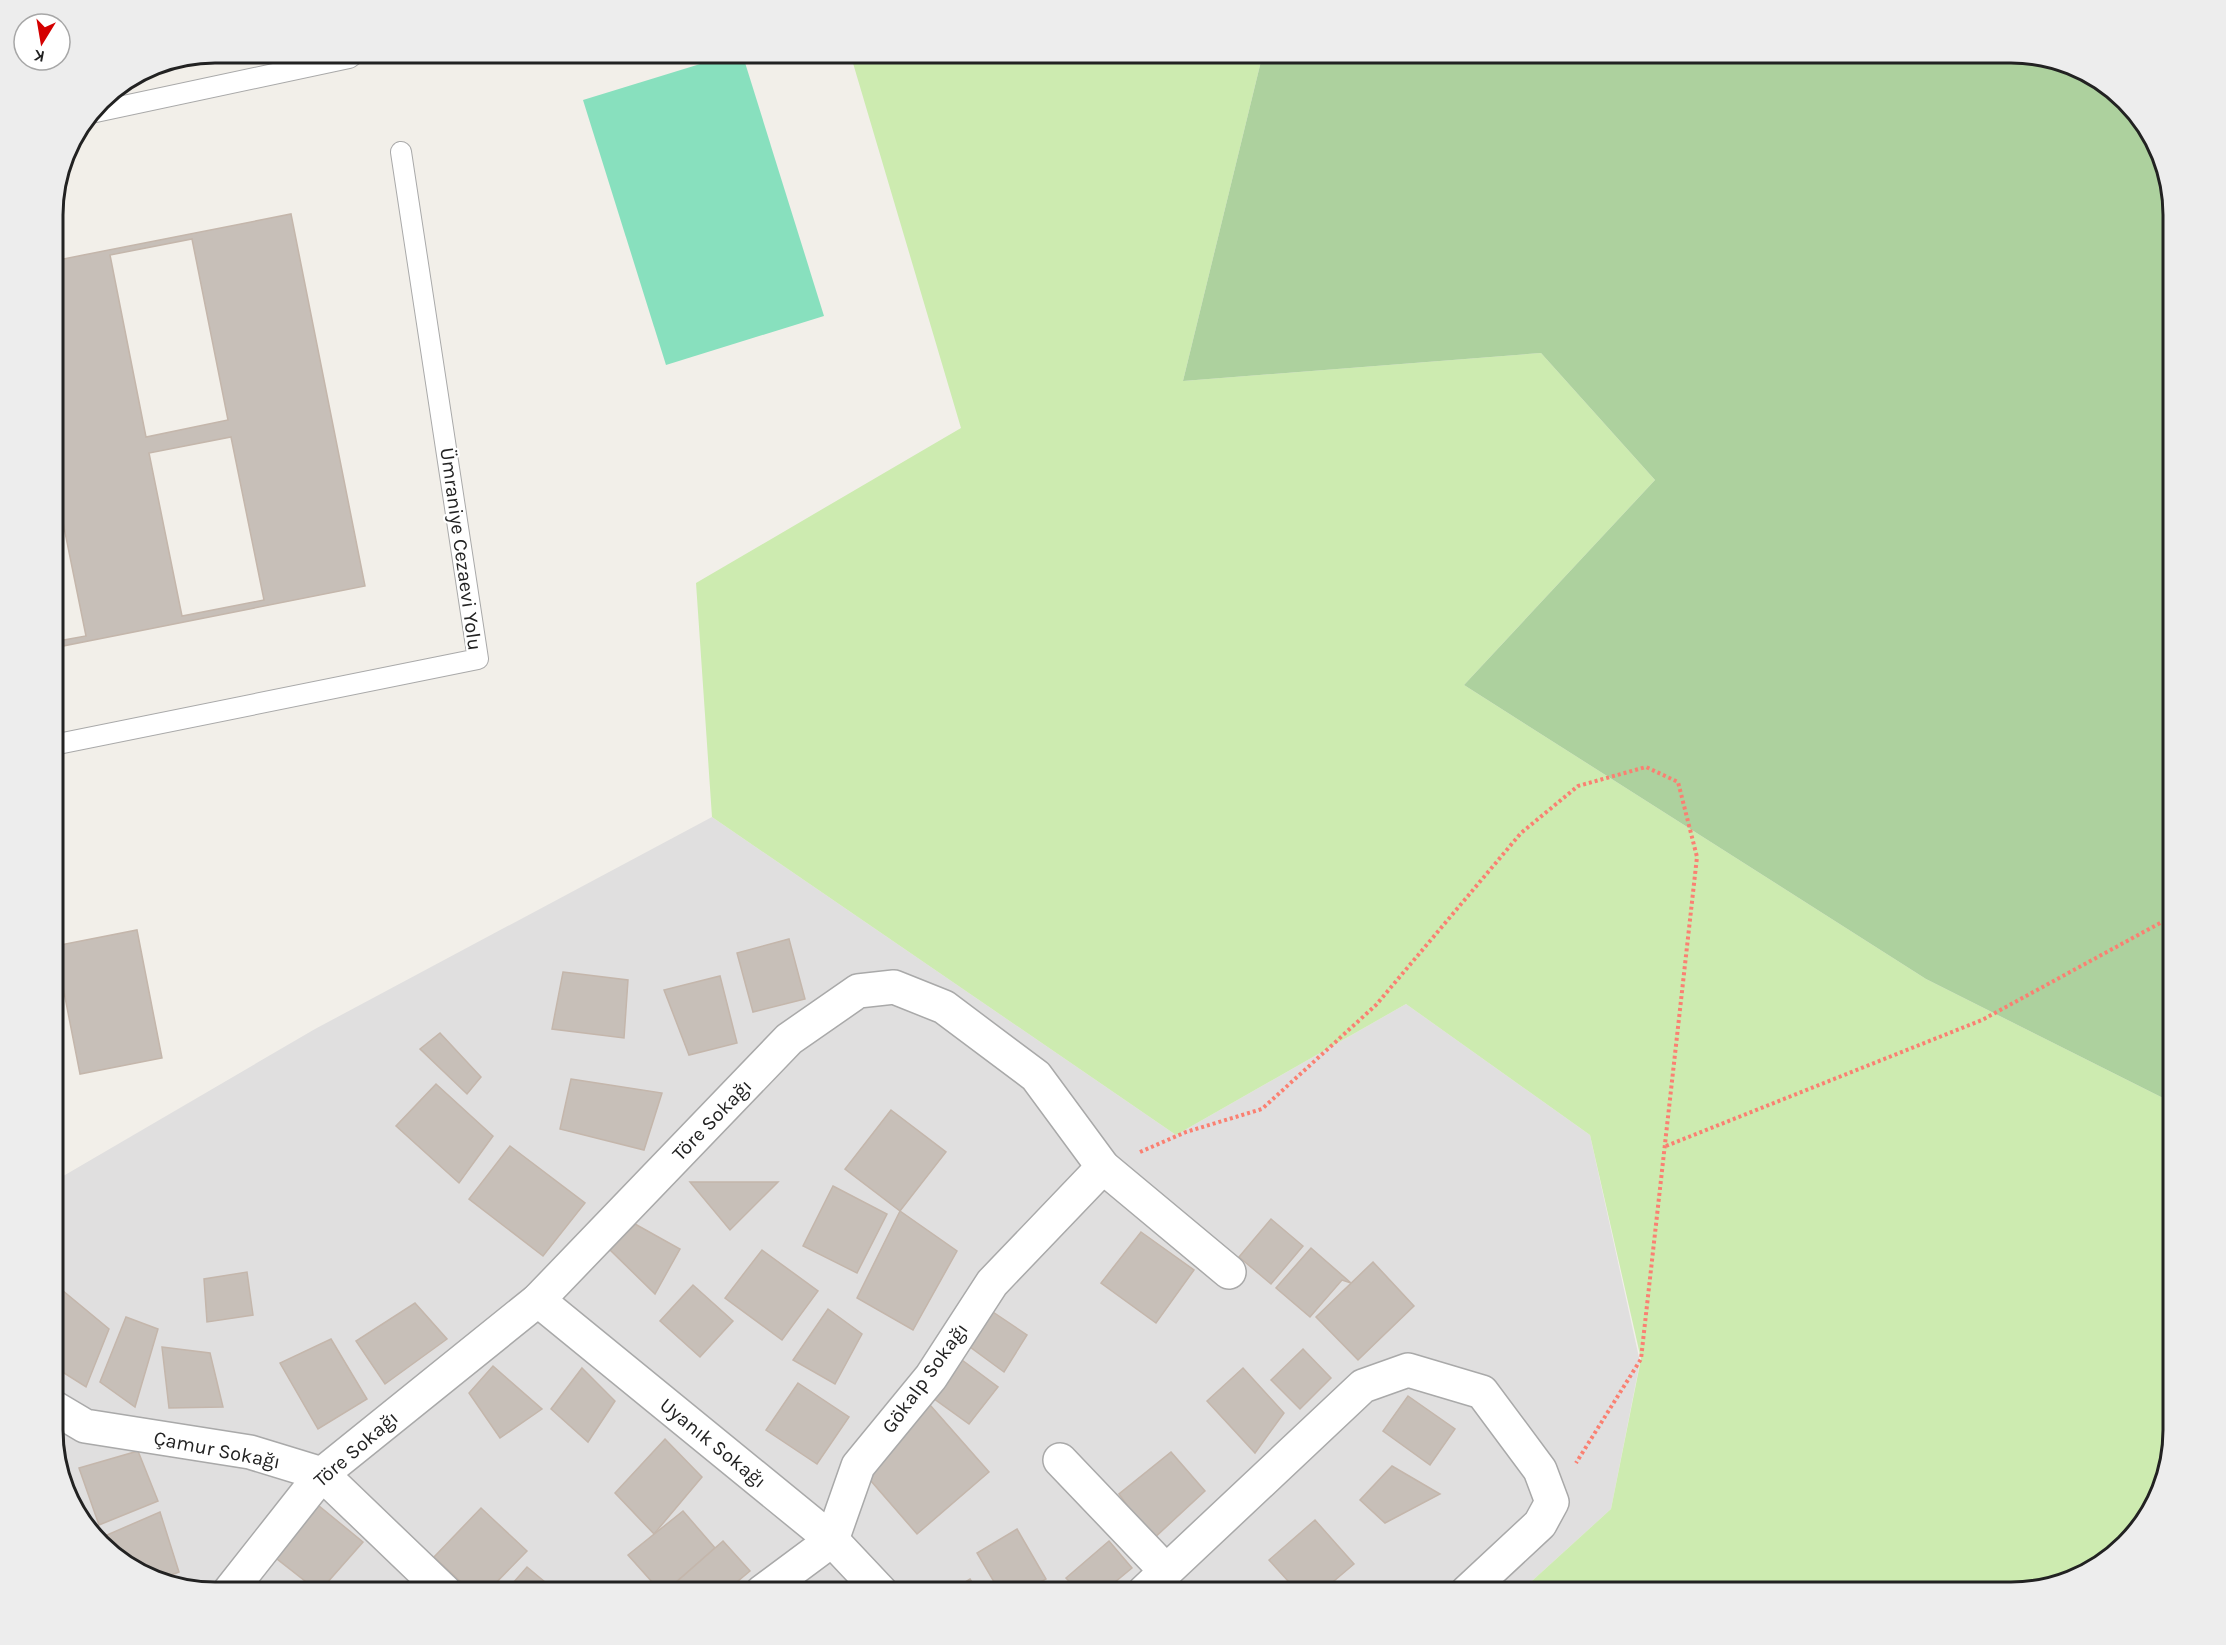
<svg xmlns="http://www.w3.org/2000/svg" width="2226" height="1645" font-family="Karla,sans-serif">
	<rect width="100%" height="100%" fill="#f2efe9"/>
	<path fill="#e0dfdf" d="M712 817 1176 1135 1406 1004 1590 1135 1640 1362 1611 1509 1520 1592H215L163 1584 116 1559 69 1502 53 1440V1182L315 1029Z"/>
	<path fill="#cdebb0" d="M850 53H1263L1183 381 1541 353 1655 480 1464 685 1926 979 2173 1103V1430L2165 1483 2140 1529 2083 1576 2011 1592H1520L1611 1509 1641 1359 1590 1135 1406 1004 1176 1135 712 817 696 583 961 428Z"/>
	<path fill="#add19e" d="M1263 53H2011L2064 61 2110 86 2157 143 2173 215V1103L1926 979 1464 685 1655 480 1541 353 1183 381Z"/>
	<path fill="#88e0be" d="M736 53H742L824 316 666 365 583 100Z"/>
	<g fill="#c7bfb8" stroke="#c4b6ab" stroke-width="1.5" fill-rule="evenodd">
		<path d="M291 214 365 586 53 648V642L86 636 53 473V261ZM192 239 228 420 146 437 110 255ZM231 437 264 600 182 616 149 453Z"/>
		<path d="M137 930 162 1058 80 1074 55 946Z"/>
		<path d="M789 939 805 999 753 1012 737 953Z"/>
		<path d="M563 972 628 980 624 1038 552 1029Z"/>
		<path d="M720 976 737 1043 689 1055 664 990Z"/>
		<path d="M440 1033 481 1077 467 1094 420 1049Z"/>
		<path d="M571 1079 662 1093 644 1150 560 1129Z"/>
		<path d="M436 1084 493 1136 459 1183 396 1126Z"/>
		<path d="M891 1110 946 1152 900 1211 845 1169Z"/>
		<path d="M510 1146 585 1203 543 1256 469 1199Z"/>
		<path d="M690 1182H778L730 1230Z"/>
		<path d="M833 1186 887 1214 857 1273 803 1246Z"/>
		<path d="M900 1211 957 1251 913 1330 857 1298Z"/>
		<path d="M1271 1219 1303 1246 1271 1284 1239 1257Z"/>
		<path d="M635 1224 680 1249 655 1294 610 1250Z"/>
		<path d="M1141 1232 1194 1270 1156 1323 1101 1283Z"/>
		<path d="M1311 1248 1351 1283 1342 1280 1310 1317 1276 1288Z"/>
		<path d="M762 1250 818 1291 782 1340 725 1298Z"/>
		<path d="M1373 1262 1414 1306 1358 1360 1316 1317Z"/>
		<path d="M247 1272 253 1315 207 1322 204 1279Z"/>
		<path d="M693 1285 733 1321 700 1357 660 1321Z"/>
		<path d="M62 1290 109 1329 86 1387 53 1366V1305Z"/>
		<path d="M415 1303 447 1339 385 1384 356 1341Z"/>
		<path d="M828 1309 862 1334 835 1384 793 1360Z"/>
		<path d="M990 1310 1027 1335 1004 1372 966 1344Z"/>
		<path d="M126 1317 158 1329 135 1407 100 1382Z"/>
		<path d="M331 1339 367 1399 318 1429 280 1363Z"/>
		<path d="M162 1347 210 1353 223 1407 169 1408Z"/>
		<path d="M1303 1349 1331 1378 1300 1409 1271 1380Z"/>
		<path d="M962 1360 998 1387 969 1424 933 1398Z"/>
		<path d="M493 1366 542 1409 500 1438 469 1393Z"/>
		<path d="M582 1368 615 1401 588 1442 551 1409Z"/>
		<path d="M1243 1368 1284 1413 1255 1453 1207 1401Z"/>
		<path d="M798 1383 849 1417 817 1464 766 1430Z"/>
		<path d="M1408 1396 1455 1429 1430 1465 1383 1431Z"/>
		<path d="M930 1405 989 1472 917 1534 858 1466Z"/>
		<path d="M665 1439 702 1477 654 1534 615 1493Z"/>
		<path d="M138 1451 158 1501 99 1525 79 1468Z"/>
		<path d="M1171 1452 1205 1491 1152 1540 1119 1494Z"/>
		<path d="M1392 1466 1440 1494 1385 1523 1360 1500Z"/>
		<path d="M313 1501 363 1542 319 1592 272 1555Z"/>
		<path d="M481 1508 527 1551 487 1592H472L434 1557Z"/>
		<path d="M683 1511 715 1548 665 1592H661L628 1555Z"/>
		<path d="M160 1512 179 1572 157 1581 116 1559 100 1538Z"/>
		<path d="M1315 1520 1354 1564 1321 1592H1298L1269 1560Z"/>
		<path d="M1017 1529 1046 1579 1023 1592H1000L977 1553Z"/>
		<path d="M723 1541 750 1571 725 1592H665Z"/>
		<path d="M1109 1541 1132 1568 1103 1592H1079L1066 1578Z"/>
		<path d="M527 1567 557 1592H505Z"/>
		<path d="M793 1569 815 1592H780Z"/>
		<path d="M970 1579 978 1592H949Z"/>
	</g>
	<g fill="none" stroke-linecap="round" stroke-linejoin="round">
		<defs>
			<g id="lane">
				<path d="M91 113 349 58 356 53"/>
				<path d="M53 745 478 659 401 152"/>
			</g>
			<g id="street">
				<path d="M538 1300 832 1540 881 1592"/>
				<path d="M53 1407 85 1426 250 1452 322 1474 445 1592"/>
				<path d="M1060 1460 1166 1571"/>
				<path d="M229 1592 322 1474 538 1300 789 1039 858 991 894 987 944 1007 1036 1076 1103 1167 1229 1272"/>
				<path d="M762 1592 832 1540 858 1466 931 1377 992 1283 1103 1167"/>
				<path d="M1144 1592 1363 1386 1408 1370 1482 1392 1540 1470 1552 1502 1540 1524 1467 1592"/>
			</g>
		</defs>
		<use href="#lane" stroke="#a9a9a9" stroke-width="22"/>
		<use href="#street" stroke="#a9a9a9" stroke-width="36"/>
		<g stroke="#fa8072" stroke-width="4" stroke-dasharray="3 3" stroke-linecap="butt">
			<path d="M1666 1146 1982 1020 2173 916"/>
			<path d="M1140 1152 1186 1132 1262 1109 1376 1005 1521 833 1578 786 1646 767 1678 782 1697 857 1641 1359 1576 1463"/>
		</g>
		<use href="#lane" stroke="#fff" stroke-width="20"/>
		<use href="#street" stroke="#fff" stroke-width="33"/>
	</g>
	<g text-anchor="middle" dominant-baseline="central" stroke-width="4.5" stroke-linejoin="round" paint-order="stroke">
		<g font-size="20" fill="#222" stroke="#fff">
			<text transform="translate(461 549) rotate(82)">Ümraniye Cezaevi Yolu</text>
			<text transform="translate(712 1120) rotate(-46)">Töre Sokağı</text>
			<text transform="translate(925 1378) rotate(-54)">Gökalp Sokağı</text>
			<text transform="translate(713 1443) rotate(39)">Uyanık Sokağı</text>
			<text transform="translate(356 1449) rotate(-41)">Töre Sokağı</text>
			<text transform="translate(217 1450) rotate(11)">Çamur Sokağı</text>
		</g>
	</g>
	<path d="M0 0H2226V1645H0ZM215 63H2011A152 152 0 0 1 2163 215V1430A152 152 0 0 1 2011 1582H215A152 152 0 0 1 63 1430V215A152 152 0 0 1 215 63Z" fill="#ededed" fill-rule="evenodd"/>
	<path fill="none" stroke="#222" stroke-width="3" d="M215 63H2011A152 152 0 0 1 2163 215V1430A152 152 0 0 1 2011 1582H215A152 152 0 0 1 63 1430V215A152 152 0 0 1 215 63Z"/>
	<g transform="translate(42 42) rotate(191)"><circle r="28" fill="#ffffff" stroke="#a7a7a7" stroke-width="1.5"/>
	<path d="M0-4.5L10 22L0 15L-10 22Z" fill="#d40000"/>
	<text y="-9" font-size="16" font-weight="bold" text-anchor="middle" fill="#222222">K</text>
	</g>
</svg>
